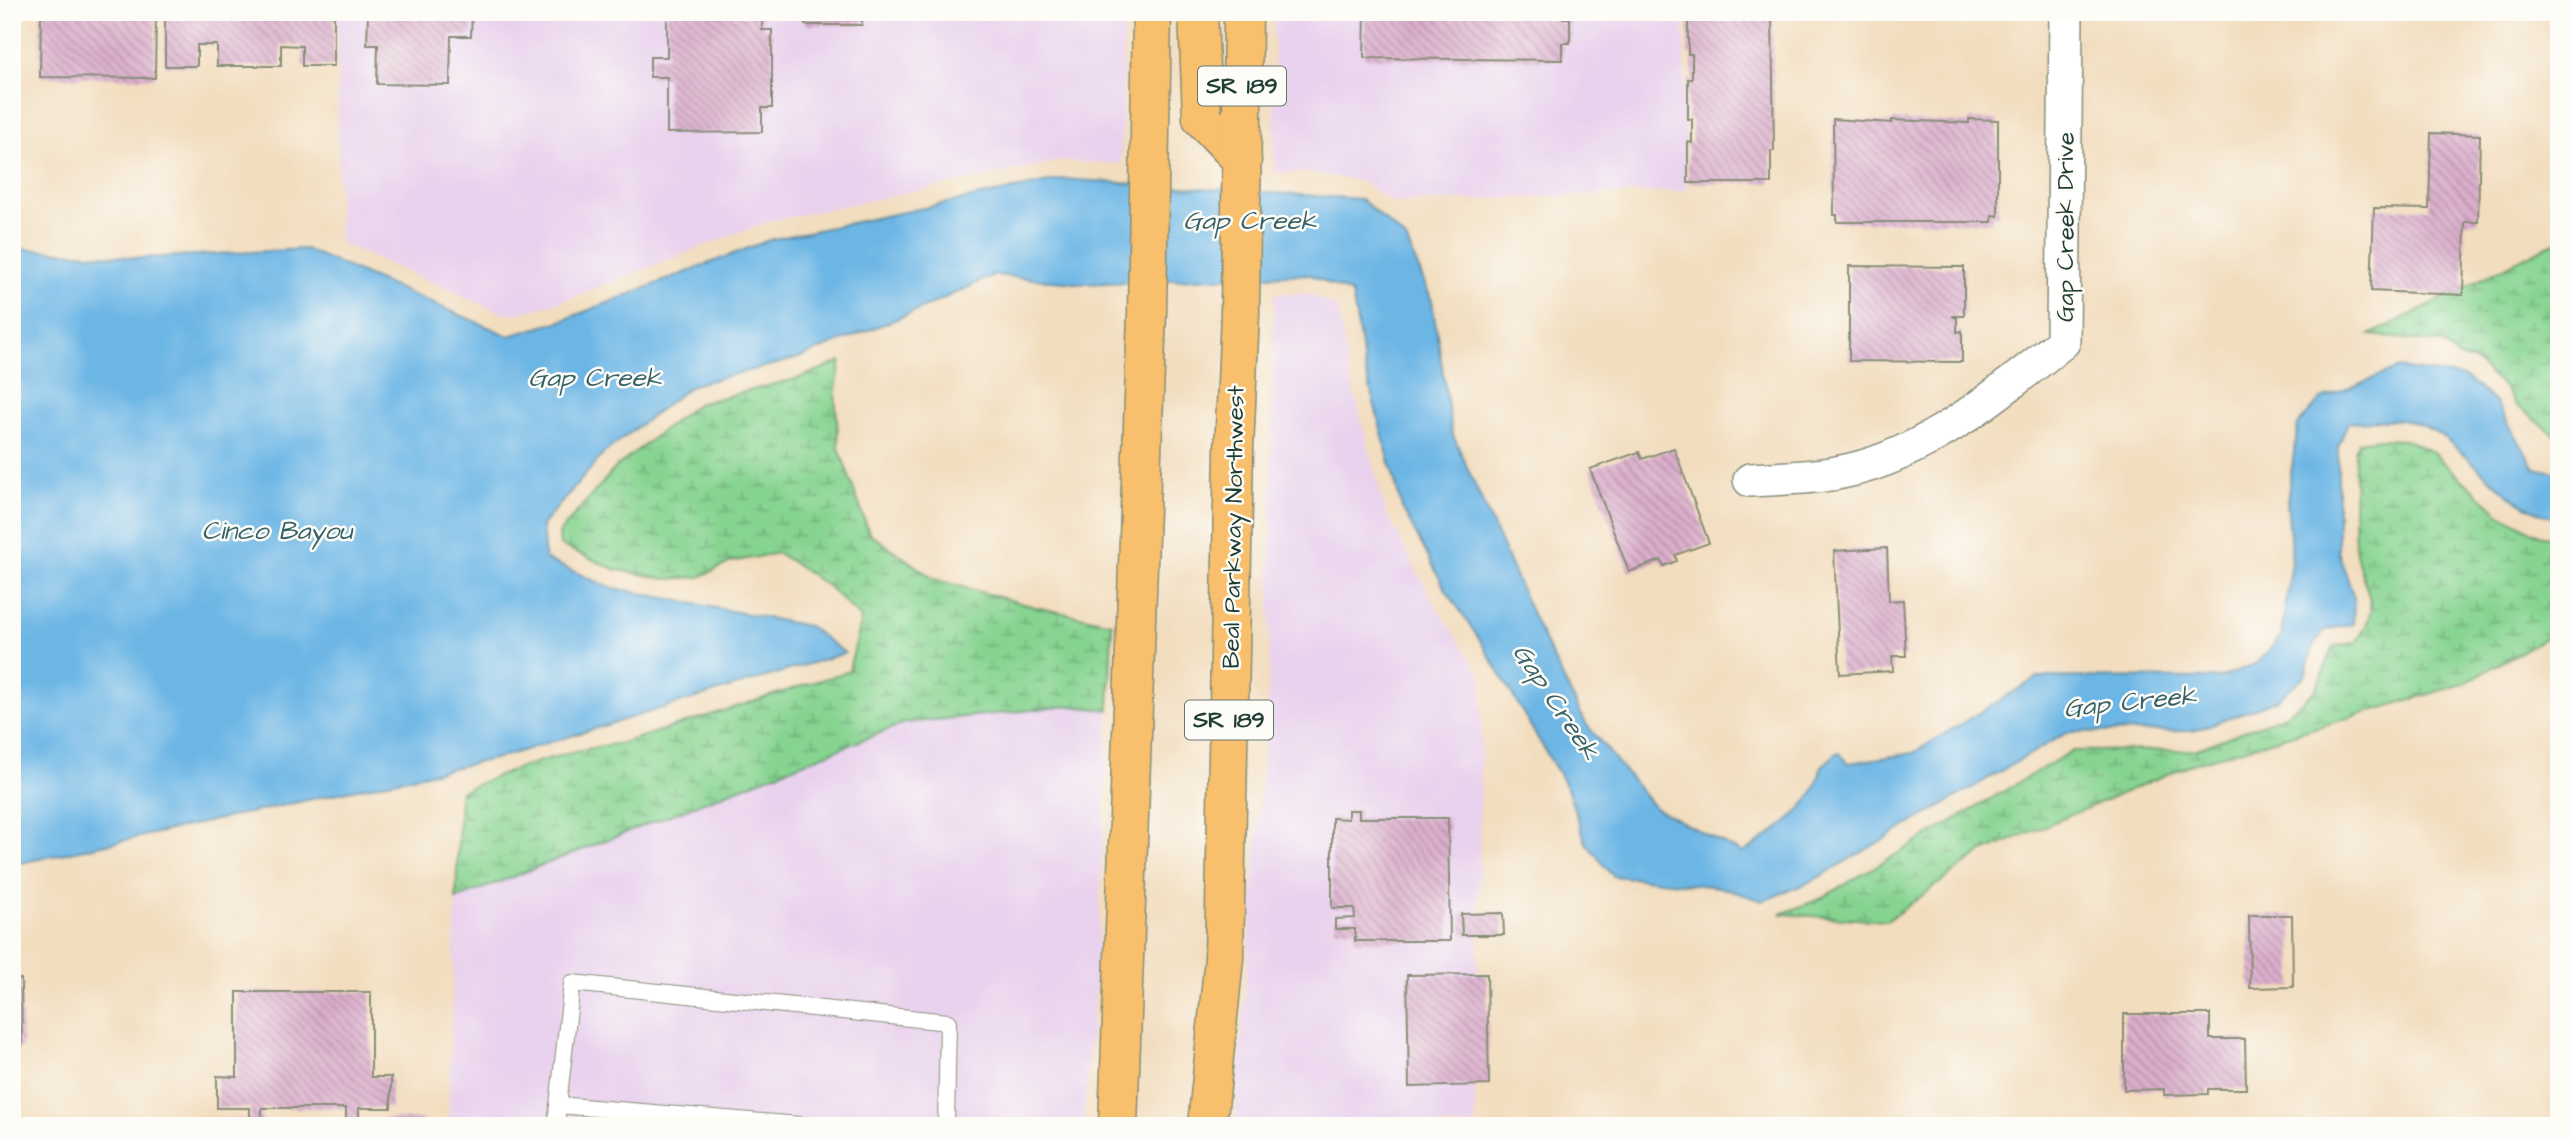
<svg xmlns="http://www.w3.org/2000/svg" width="2571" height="1138" font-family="'Architects Daughter',sans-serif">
	<defs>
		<pattern id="wetland-marsh" width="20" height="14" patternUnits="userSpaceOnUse" patternTransform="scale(1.75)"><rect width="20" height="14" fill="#87d491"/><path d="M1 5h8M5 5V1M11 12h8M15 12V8" fill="none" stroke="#6ead77"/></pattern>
		<pattern id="building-back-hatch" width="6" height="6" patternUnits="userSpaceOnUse" patternTransform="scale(1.75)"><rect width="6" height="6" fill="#dbaecc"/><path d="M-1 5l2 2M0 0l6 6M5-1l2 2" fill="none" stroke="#b18fa6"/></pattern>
	</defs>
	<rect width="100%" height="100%" fill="#fdfcf7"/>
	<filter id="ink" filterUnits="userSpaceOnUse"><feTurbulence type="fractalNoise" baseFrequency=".0143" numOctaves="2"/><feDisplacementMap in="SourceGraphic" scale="14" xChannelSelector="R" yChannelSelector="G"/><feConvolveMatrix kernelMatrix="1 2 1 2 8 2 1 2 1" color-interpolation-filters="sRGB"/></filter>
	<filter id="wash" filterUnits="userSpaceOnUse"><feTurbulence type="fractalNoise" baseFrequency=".00686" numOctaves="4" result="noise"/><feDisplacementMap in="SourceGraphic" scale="28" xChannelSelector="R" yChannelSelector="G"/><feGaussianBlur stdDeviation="1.57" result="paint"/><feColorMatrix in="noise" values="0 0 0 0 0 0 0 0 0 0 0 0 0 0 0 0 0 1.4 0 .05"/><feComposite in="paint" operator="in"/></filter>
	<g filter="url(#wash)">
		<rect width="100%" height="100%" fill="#f2ddbe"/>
		<g fill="#e9d2ed">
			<path d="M337 12H1124L1121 164 1060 161 766 222 557 303 517 314 500 312 339 243Z"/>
			<path d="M1274 12H1684L1686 191 1392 203 1362 181 1312 173 1274 172Z"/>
			<path d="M1306 293 1338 307 1349 374 1386 513 1431 598 1482 677 1475 1126H1235L1269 683 1274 294Z"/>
			<path d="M1070 706 1109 710 1098 950 1083 1126H448L456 899 905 723Z"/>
		</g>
		<g fill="url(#wetland-marsh)" stroke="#538862" stroke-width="2">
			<path d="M2559 240V438L2515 404 2505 388 2476 362 2458 357 2442 343 2370 335Z"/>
			<path d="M841 361 835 395 839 448 869 533 934 579 1035 607 1112 623 1109 710 1070 706 905 723 456 899 460 792C509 769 568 750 622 743L849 671C852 652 859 638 861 618L829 587 778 553 731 562 700 577 666 579 614 569 560 545 559 533 616 467 697 404 799 378Z"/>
			<path d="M2378 439 2407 440 2432 452 2500 514 2538 535 2559 539V630L2463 684 2189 765 1981 853 1887 921 1781 914 1820 899 2072 751 2194 750 2285 715 2315 691 2334 647 2356 642C2388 600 2357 585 2355 544 2353 513 2355 482 2355 451L2359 442Z"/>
		</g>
		<path fill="#6cb6e5" stroke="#467a8c" stroke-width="2" d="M1063 179 1361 199 1406 239 1432 301 1452 433 1539 630 1586 724 1655 808 1742 853C1773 834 1817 806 1821 767L1838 752 1849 763 1913 753 2038 677 2219 678 2258 663 2281 636 2292 561 2287 501 2298 425 2321 399 2399 368 2465 377 2496 403 2535 468 2559 473V519C2494 506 2460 429 2407 421 2388 418 2368 421 2348 423L2338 446V551L2354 598 2353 624 2325 630 2313 646 2305 676 2276 700 2194 731 2068 732 1812 881 1763 901 1719 887 1613 876 1586 843 1566 786 1483 645 1445 588 1402 508 1365 369 1352 294 1309 274 1084 284 994 275 919 310 796 359 692 385 605 452 542 525 545 559 609 587 808 626 845 653 498 758 12 865V248L142 258 305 249 509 336 561 321 769 240Z"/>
		<g id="blocks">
			<g fill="url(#building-back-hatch)">
				<path d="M41 12H156L155 78 40 77Z"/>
				<path d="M165 12H334V66H302V46L281 45V66H217V45H197V66H165Z"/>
				<path d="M368 12H472L471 36H451L450 85 377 84 378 45H367Z"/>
				<path d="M667 12H762V30H772V108H762V132L667 133V77H650V57H667Z"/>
				<rect x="805" y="12" width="57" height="13"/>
				<rect x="896" y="12" width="95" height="3"/>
				<path d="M1365 12H1563V18H1570V43H1562V60L1364 58Z"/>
				<path d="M1772 13 1774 151H1771V183H1688V142L1692 143V119H1688V79H1692V54H1688V14Z"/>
				<path d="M1833 119 1892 123V120L1969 123V119L1998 120V216L1992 215V222H1837V215H1834Z"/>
				<path d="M2431 133 2480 135 2478 222H2465L2463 295 2371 291 2374 208 2429 209Z"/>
				<path d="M1849 266 1964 267V316H1952L1957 318V332L1962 331V362L1849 361Z"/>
				<path d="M1674 448 1709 543 1675 555 1677 561 1664 566 1661 560 1629 572 1590 469 1639 452 1642 459Z"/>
				<path d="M1887 548 1889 601 1903 600 1906 656H1892L1893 671 1840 674 1834 551Z"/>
				<path d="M1348 810H1359V818H1448L1450 941H1355V929H1335V919L1355 918 1354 908H1332V818L1348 819Z"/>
				<path d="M1503 913 1504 935H1462L1461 914Z"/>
				<path d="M2249 915H2292L2293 987 2250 988Z"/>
				<path d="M1487 974 1489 1085 1409 1087 1407 975Z"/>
				<path d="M12 979H21L22 1048H12Z"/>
				<path d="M237 992H371V1077H391V1108H359V1119H423L422 1126H346V1108H262V1126H187V1119H250V1108H217V1076L237 1077Z"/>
				<path d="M2124 1014H2210V1039H2245L2246 1089H2208V1094L2164 1095V1089L2124 1090Z"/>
			</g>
		</g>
	</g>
	<g filter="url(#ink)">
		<use href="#blocks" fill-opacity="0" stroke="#888d79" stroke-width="2"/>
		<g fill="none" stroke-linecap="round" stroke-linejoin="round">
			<defs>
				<g id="lane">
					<path d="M558 1105 572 983 948 1022 946 1126"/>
					<path d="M556 1126 558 1105 812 1126"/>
				</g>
				<path id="street" d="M1750 480C1783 478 1818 478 1851 470 1931 451 2000 392 2063 342L2066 12"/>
				<g id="primary">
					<path d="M1198 12 1202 118 1242 160"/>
					<path d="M1118 1126 1147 313 1152 12"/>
					<path d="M1207 1126 1224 958 1234 450 1240 314 1243 12"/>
				</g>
			</defs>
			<use href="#lane" stroke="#888d79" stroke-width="18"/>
			<use href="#street" stroke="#888d79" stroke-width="36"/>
			<use href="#primary" stroke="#888d79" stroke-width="41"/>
			<use href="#lane" stroke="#fff" stroke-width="16"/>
			<use href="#street" stroke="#fff" stroke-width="33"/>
			<use href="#primary" stroke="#f8bf6c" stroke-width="38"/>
		</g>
	</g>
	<g text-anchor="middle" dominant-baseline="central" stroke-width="5" stroke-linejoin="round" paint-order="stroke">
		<g fill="#fdfcf7" stroke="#62766e" stroke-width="2">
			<rect x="1198" y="66.5" width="88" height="39" rx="5"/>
			<rect x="1185" y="700.5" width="88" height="39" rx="5"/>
		</g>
		<g font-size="23" font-weight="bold" fill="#1f3d34">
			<text x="1242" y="86">SR 189</text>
			<text x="1229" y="720">SR 189</text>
		</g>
		<g font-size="24" fill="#1f3d34" stroke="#fdfcf7">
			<text transform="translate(2066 227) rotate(-90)">Gap Creek Drive</text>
			<text transform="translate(1234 527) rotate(-89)">Beal Parkway Northwest</text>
		</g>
		<g font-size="26" font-style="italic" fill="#366169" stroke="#fdfcf7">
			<text x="1250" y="221">Gap Creek</text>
			<text x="595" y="378">Gap Creek</text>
			<text x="277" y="531">Cinco Bayou</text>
			<text transform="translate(1556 702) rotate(56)">Gap Creek</text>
			<text transform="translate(2130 702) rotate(-6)">Gap Creek</text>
		</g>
	</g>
	<rect width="2571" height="1138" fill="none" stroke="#fdfcf7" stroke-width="42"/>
</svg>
